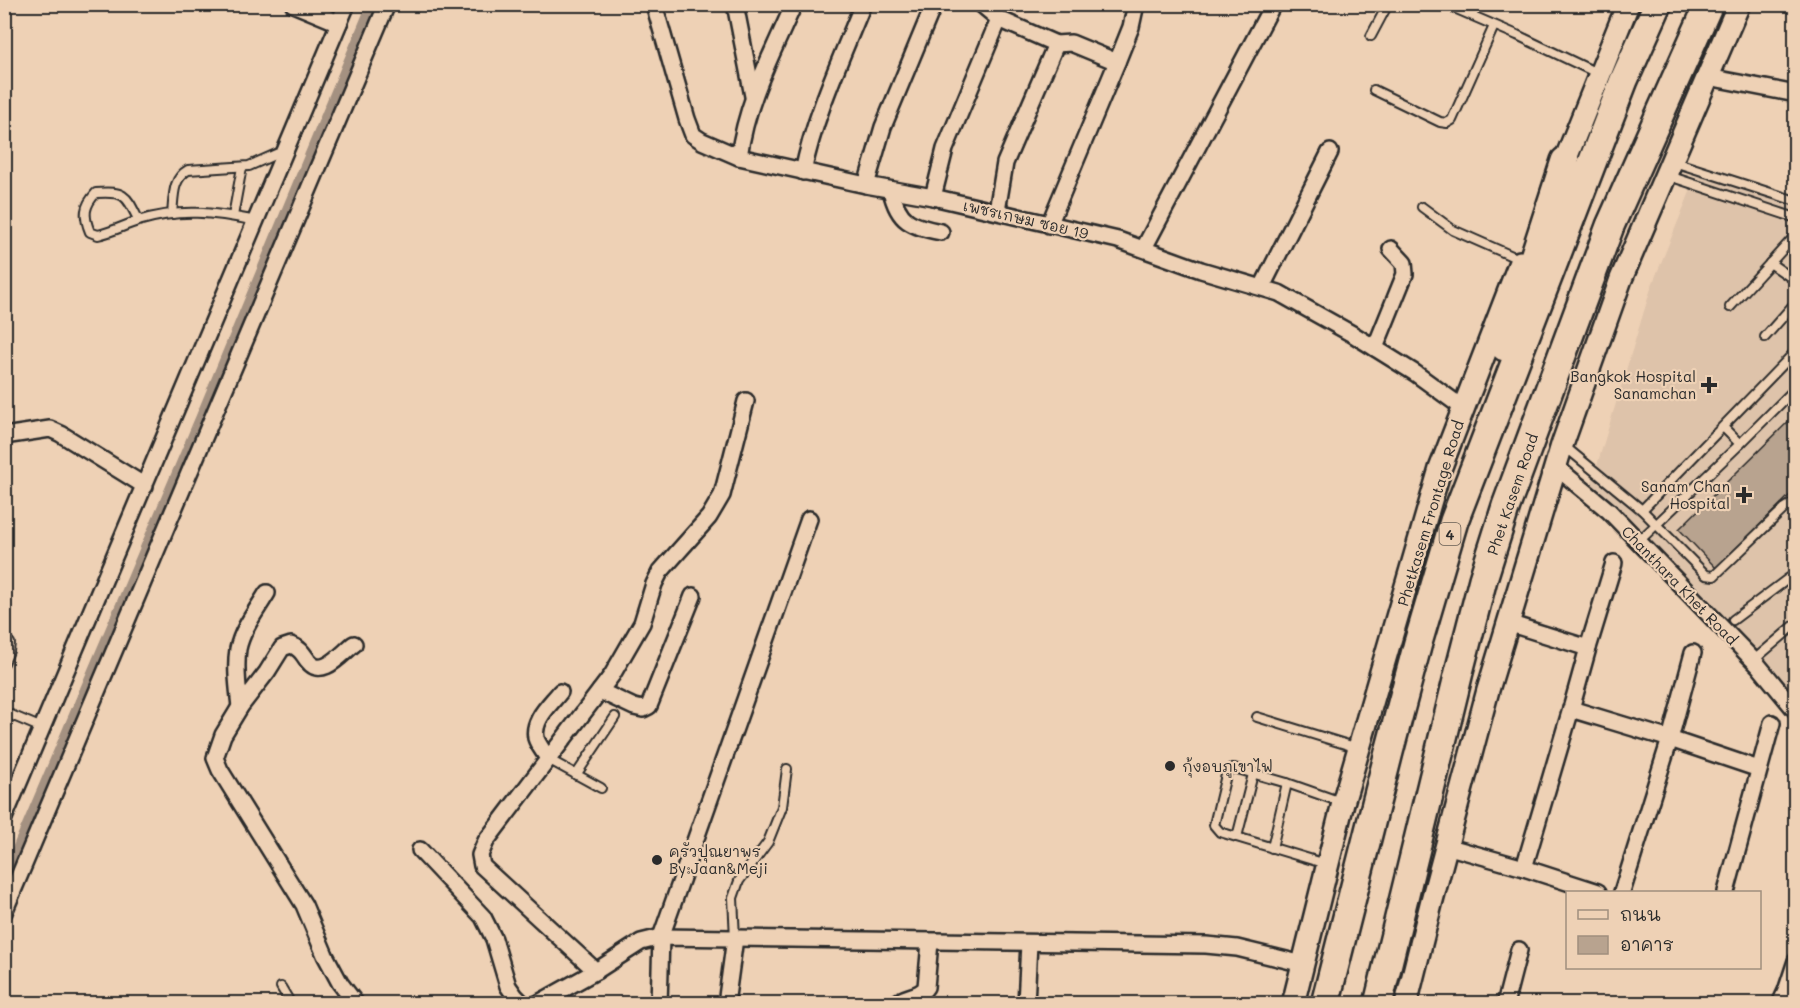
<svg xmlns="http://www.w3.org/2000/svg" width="1800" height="1008" font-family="Mali,'Playpen Sans Thai',sans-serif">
	<rect width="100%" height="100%" fill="#eed1b5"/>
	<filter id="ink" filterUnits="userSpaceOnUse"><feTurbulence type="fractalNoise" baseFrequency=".0167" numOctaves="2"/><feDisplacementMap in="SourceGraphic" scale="12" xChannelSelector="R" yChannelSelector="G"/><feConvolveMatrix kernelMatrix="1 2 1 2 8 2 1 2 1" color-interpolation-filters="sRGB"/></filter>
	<g filter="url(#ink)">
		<path fill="#dec3aa" d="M1701 165 1795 196V694L1591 485 1652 285Z"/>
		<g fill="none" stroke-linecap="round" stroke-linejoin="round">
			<path stroke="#a49181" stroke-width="15" d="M4 886 203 418 375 4"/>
		</g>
		<path fill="#b8a38f" stroke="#2b2b2b" stroke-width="1.5" d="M1796 414V489L1716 568 1679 529Z"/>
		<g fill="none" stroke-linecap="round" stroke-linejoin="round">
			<defs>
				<g id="lane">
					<path d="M1445 4 1517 35 1599 74"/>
					<path d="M1371 36 1388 4"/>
					<path d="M1374 90 1440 122 1447 123 1452 120 1494 26"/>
					<path d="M1674 162 1796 201"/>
					<path d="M1666 175 1796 218"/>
					<path d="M1422 207 1453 230 1521 260"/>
					<path d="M172 214C174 197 172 179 188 170L249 166 283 151"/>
					<path d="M233 216 242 167"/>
					<path d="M139 221C126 195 126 191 96 193 84 206 83 215 90 232L98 235C112 232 125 225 138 221 180 208 214 212 256 221"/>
					<path d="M1770 263 1796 281"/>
					<path d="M1730 307 1795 236"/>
					<path d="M1765 337 1796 302"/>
					<path d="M1723 427 1740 444"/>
					<path d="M1563 445 1642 510 1706 575 1714 576 1785 508 1796 501"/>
					<path d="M1642 510 1796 351"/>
					<path d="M1638 542 1740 444 1796 388"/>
					<path d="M1733 620 1789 578 1796 576"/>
					<path d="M4 637 10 643 9 651 4 663"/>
					<path d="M1754 660 1796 624"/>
					<path d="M4 712 42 728"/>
					<path d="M1257 717 1358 748"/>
					<path d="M548 759 601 788"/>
					<path d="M576 775 615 717"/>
					<path d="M1237 837 1253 774"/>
					<path d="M1272 848 1287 783"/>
					<path d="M1326 864 1220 832 1214 825 1226 775 1228 771 1234 768 1287 783 1341 802"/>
					<path d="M735 938 733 898 739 881 768 842 782 807 787 769"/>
					<path d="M281 987 291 1004"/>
				</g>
				<g id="street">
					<path d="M293 4 339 23"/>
					<path d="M654 4 687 119 693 135 702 141 739 157 866 185 933 197 1118 240 1201 270 1279 293 1354 335 1415 373 1463 408"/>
					<path d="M735 4 753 96"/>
					<path d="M981 4 999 19 1056 44 1071 43 1117 62"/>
					<path d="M1708 77 1796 94"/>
					<path d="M739 157C746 102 772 54 794 4"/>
					<path d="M803 172C815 114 841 59 863 4"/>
					<path d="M866 185 883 127 934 4"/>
					<path d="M891 190C898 222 911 226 941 232"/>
					<path d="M933 197 945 149 999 19"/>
					<path d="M997 211 1005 163 1056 44"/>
					<path d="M1049 225 1117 62 1131 27 1136 4"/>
					<path d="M1144 248 1273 4"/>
					<path d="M1262 287 1330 152"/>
					<path d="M1375 348 1405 274 1404 263 1391 249"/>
					<path d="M4 436 50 429 61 434 145 486"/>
					<path d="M1556 467 1609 511 1758 665 1796 711"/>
					<path d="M1508 623 1588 648"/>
					<path d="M354 644C341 654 322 679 308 661 303 654 300 648 291 645L282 648 267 672 240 707 223 735 215 758 220 770 304 905 325 955 340 983 356 1004"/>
					<path d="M600 691 634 707 643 709 649 706 693 596"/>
					<path d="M240 707C238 688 235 668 238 649 242 629 257 610 267 593"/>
					<path d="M1571 709 1588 648 1614 563"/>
					<path d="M548 759C545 753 538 745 536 738 532 720 550 705 560 692"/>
					<path d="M4 818 347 4"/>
					<path d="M1446 846 1524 868 1598 892"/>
					<path d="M420 850 483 917 494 939 508 986 515 996 523 1004"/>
					<path d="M1524 868 1571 709 1670 739 1759 769"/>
					<path d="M1622 892 1670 739 1693 653"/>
					<path d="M1726 892 1772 723"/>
					<path d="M4 912 387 4"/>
					<path d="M596 971 482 866 480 855 486 841 612 675 642 623 654 584 660 572 709 517 722 495 746 401"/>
					<path d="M537 1004 596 971 641 942 661 937 1206 945 1237 948 1303 964"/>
					<path d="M659 1004 661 937 809 519"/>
					<path d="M726 1004 735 938"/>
					<path d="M896 1004C904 995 919 998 926 987L930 942"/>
					<path d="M1026 1004 1029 943"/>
					<path d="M1505 1004 1519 950"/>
					<path d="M1780 1004 1786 991 1796 961"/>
				</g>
				<g id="secondary">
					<path d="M1560 173 1628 4"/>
					<path d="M1293 1004 1343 803 1440 469 1520 262"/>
					<path d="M1406 1004 1431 904 1488 690 1562 445 1621 279 1739 4"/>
				</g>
				<g id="highway">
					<path d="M1505 347 1565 161"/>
					<path d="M1325 1004 1389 752 1418 643 1454 521 1624 80 1658 4"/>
					<path d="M1378 1004 1459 672 1483 579 1506 506 1610 226 1709 4"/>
				</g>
			</defs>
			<use href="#lane" stroke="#2b2b2b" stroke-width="12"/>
			<use href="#street" stroke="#2b2b2b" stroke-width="20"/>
			<use href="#secondary" stroke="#2b2b2b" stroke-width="26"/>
			<use href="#highway" stroke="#2b2b2b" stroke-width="32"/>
			<use href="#lane" stroke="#eed1b5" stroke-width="8"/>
			<use href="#street" stroke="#eed1b5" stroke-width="15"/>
			<use href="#secondary" stroke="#eed1b5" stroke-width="21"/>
			<use href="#highway" stroke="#eed1b5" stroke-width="27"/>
		</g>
	</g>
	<g fill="#2b2b2b" stroke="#eed1b5" stroke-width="2">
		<path d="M1706 376h6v6h6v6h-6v6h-6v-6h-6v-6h6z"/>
		<path d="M1741 486h6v6h6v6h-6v6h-6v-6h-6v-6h6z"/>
		<circle cx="1170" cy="766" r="6"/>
		<circle cx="657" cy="860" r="6"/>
	</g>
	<g text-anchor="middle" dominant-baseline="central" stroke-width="4.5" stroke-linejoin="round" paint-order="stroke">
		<rect fill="#eed1b5" stroke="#665d54" stroke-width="1.5" x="1439.5" y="523" width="21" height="22" rx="4.5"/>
		<g font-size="14" font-weight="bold" fill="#2b2b2b">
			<text x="1450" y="534">4</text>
		</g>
		<g font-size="15" fill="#2b2b2b" stroke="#eed1b5">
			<text transform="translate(1026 219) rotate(13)">เพชรเกษม ซอย 19</text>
			<text transform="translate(1512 494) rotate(-71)">Phet Kasem Road</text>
			<text transform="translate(1430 513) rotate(-73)">Phetkasem Frontage Road</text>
			<text transform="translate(1680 585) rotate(46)">Chanthara Khet Road</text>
		</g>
		<g font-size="15" fill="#2b2b2b" stroke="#eed1b5" text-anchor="end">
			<text x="1696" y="376">Bangkok Hospital<tspan x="1696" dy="17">Sanamchan</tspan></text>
			<text x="1730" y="486">Sanam Chan<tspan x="1730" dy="17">Hospital</tspan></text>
			<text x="1182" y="766" text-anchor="start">กุ้งอบภูเขาไฟ</text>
			<text x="669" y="851" text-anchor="start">ครัวปุณยาพร<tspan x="669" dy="17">By:Jaan&amp;Meji</tspan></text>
		</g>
	</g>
	<rect width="1800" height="1008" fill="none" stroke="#eed1b5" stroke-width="24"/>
	<rect x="12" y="12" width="1776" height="984" fill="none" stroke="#2b2b2b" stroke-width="2" filter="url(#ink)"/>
	<rect x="1566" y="891" width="195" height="78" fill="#eed1b5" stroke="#a08f7e" stroke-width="1.5"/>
	<rect x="1578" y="910" width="30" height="9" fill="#eed1b5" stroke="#a08f7e" stroke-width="1.5"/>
	<text x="1620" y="921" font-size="18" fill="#2b2b2b">ถนน</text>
	<rect x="1578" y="936" width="30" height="18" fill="#b8a38f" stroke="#a08f7e" stroke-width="1.5"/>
	<text x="1620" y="951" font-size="18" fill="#2b2b2b">อาคาร</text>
</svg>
